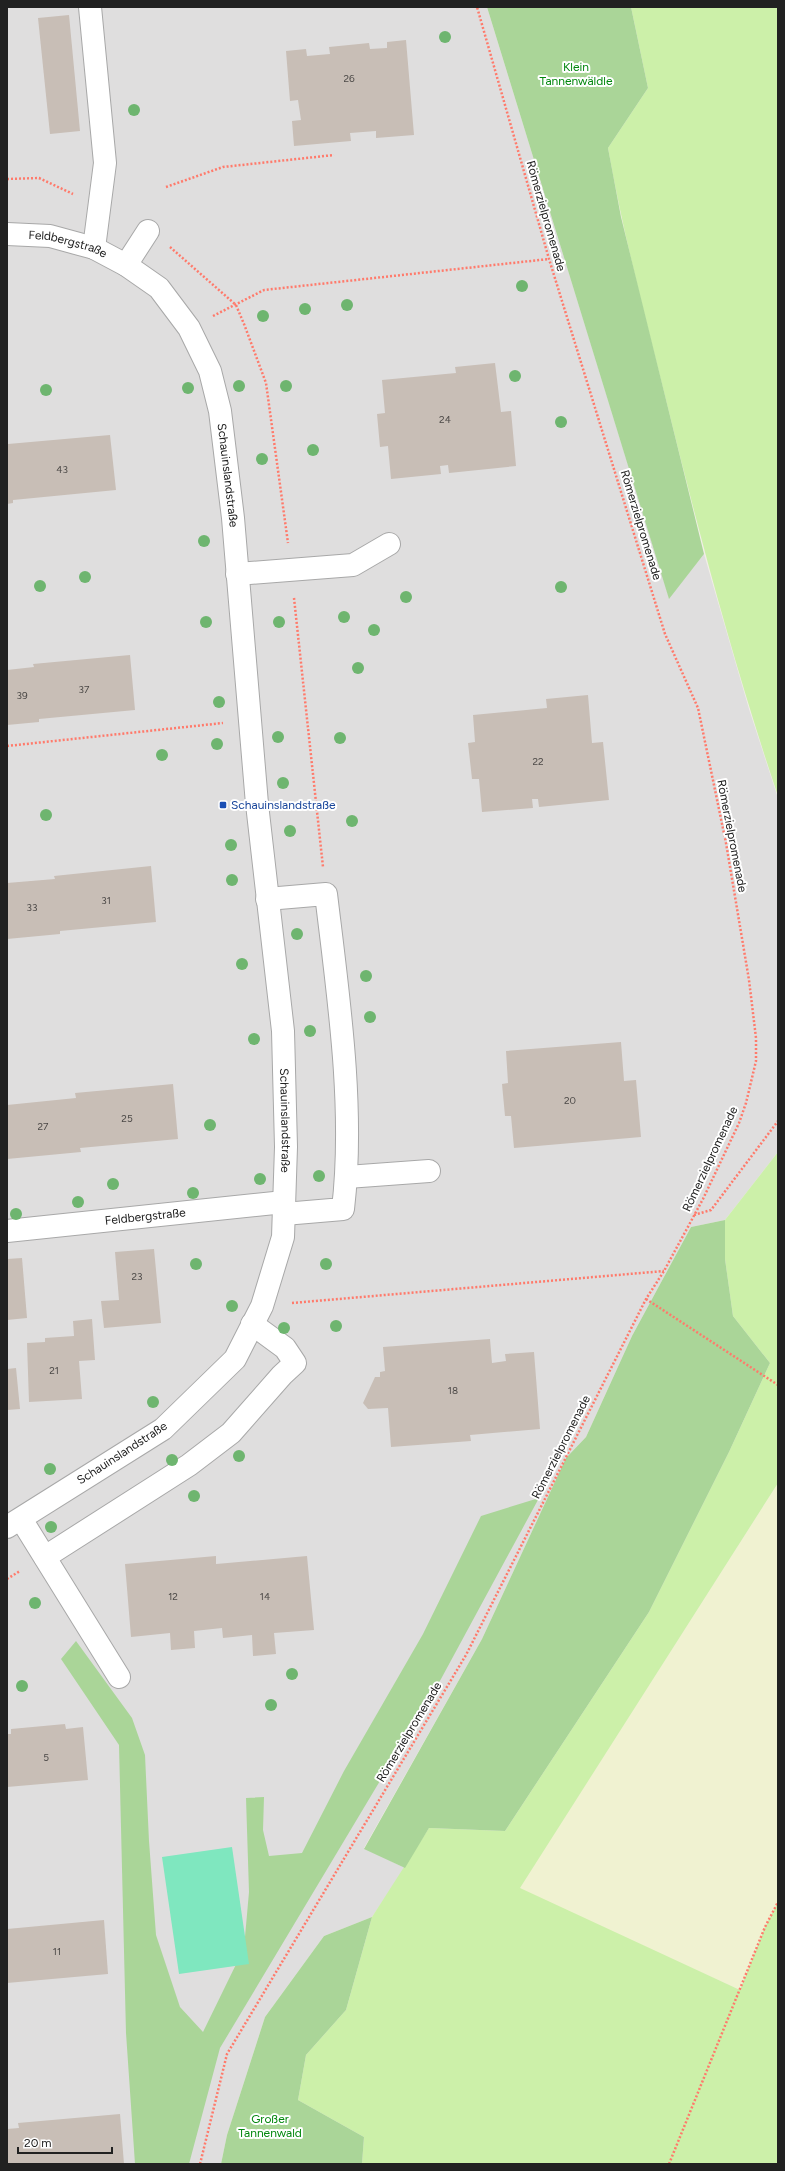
<svg xmlns="http://www.w3.org/2000/svg" width="785" height="2171" font-family="Figtree,sans-serif">
	<rect width="100%" height="100%" fill="#f2eee7"/>
	<path fill="#dfdede" d="M7 7H487L669 598 704 554 749 709 778 798V1152L725 1220 691 1227 632 1336 586 1437 566 1458 482 1639 364 1848 405 1868 372 1917 324 1936 265 2017 227 2135 221 2164H7Z"/>
	<path fill="#f0f2d1" d="M778 1483V1902L765 1927 740 1990 519 1889Z"/>
	<g fill="#ccf0a9">
		<path d="M631 7H778V796C734 665 699 534 666 400 645 316 623 233 608 148L648 88Z"/>
		<path d="M778 1152V1483L520 1888 740 1990 765 1927 778 1902V2164H362L364 2137 298 2100 306 2055 346 2010 372 1917 429 1828 505 1831 649 1612 729 1452 770 1363 733 1316 725 1259V1220Z"/>
	</g>
	<g fill="#aad598">
		<path d="M487 7H631L648 88 608 148 621 217 704 554 669 599Z"/>
		<path d="M725 1220V1259L733 1316 770 1363 729 1452 649 1612 505 1831 429 1828 405 1868 364 1849 482 1639 566 1458 586 1437 632 1336 691 1227Z"/>
		<path d="M539 1498 441 1679 220 2048 189 2164H135L126 2033 119 1745 61 1659 76 1641 132 1718 145 1755 149 1841 156 1935 180 2007 203 2032 244 1948 249 1892 246 1798 264 1797 263 1830 269 1856 302 1853 344 1771 423 1634 481 1516Z"/>
		<path d="M372 1917 346 2010 306 2055 298 2100 364 2137 362 2164H221L227 2135 265 2017 324 1936Z"/>
	</g>
	<path fill="#7fe7bf" d="M232 1847 249 1964 179 1974 162 1857Z"/>
	<g fill="#c8beb6">
		<path d="M69 15 80 131 50 134 38 18Z"/>
		<path d="M406 40 414 135 376 138V131L350 133 351 141 294 146 292 121 301 120 298 100 290 101 286 51 306 49 307 56 330 54 329 47 369 43 370 49 387 48V42Z"/>
		<path d="M495 363 501 412 511 411 516 466 449 473 448 465 440 466 441 474 391 479 388 446 380 447 377 414 385 413 382 380 456 373 455 367Z"/>
		<path d="M110 435 116 490 13 500V503L7 504 8 444Z"/>
		<path d="M130 655 135 710 39 719V722L7 725V670L34 667 33 664Z"/>
		<path d="M588 695 592 743 603 742 609 800 539 807 538 799H532L533 808 482 812 479 779H472L468 743 475 742 473 715 547 708 546 699Z"/>
		<path d="M151 866 156 922 60 931V934L7 939V883L55 879 54 876Z"/>
		<path d="M621 1042 624 1081 636 1080 641 1137 514 1148 511 1116H505L502 1084 508 1083 506 1051Z"/>
		<path d="M173 1084 178 1139 80 1148 81 1152 7 1159V1105L76 1098 75 1093Z"/>
		<path d="M154 1249 161 1323 104 1328 101 1301 119 1300 115 1252Z"/>
		<path d="M22 1258 27 1318 7 1320V1259Z"/>
		<path d="M92 1319 95 1360 79 1361 82 1399 29 1402 27 1343 45 1342V1338L74 1336 73 1321Z"/>
		<path d="M490 1339 492 1363 506 1361 505 1354 534 1352 540 1429 470 1435 471 1441 391 1447 388 1408 368 1409 363 1403 375 1377H380V1372L385 1371 383 1347Z"/>
		<path d="M16 1368 20 1409 7 1410V1369Z"/>
		<path d="M216 1556V1564L307 1556 314 1630 274 1633 276 1654 253 1656 252 1635 223 1638 222 1628 194 1631 195 1648 171 1650 170 1633 131 1637 125 1564Z"/>
		<path d="M65 1724 66 1729 83 1727 88 1780 7 1787V1734H11V1729Z"/>
		<path d="M104 1920 108 1974 7 1983V1929Z"/>
		<path d="M120 2114 124 2164H7V2129L19 2128 18 2123Z"/>
	</g>
	<g fill="none" stroke-linecap="round" stroke-linejoin="round">
		<defs>
			<g id="minor">
				<path d="M90 7 105 163 94 248"/>
				<path id="s1" d="M7 234 50 236 94 248 126 265 159 288 189 328 210 371 220 411 233 518 257 804 283 1031 286 1147 283 1237 262 1306 235 1359 163 1429 7 1527"/>
				<path d="M126 265 148 231"/>
				<path d="M237 574 353 565 389 544"/>
				<path d="M267 899 326 894C338 994 355 1108 343 1209L284 1214"/>
				<path d="M347 1177 429 1171"/>
				<path id="s2" d="M7 1231 284 1202"/>
				<path d="M21 1519 119 1677"/>
				<path d="M45 1557 189 1465 231 1433 282 1375 295 1363 285 1348 252 1324"/>
			</g>
		</defs>
		<use href="#minor" stroke="#a8a8a8" stroke-width="24"/>
		<g stroke="#ff7a6b" stroke-width="2.5" stroke-dasharray="2 2" stroke-linecap="butt">
			<path d="M7 179 39 178 73 194"/>
			<path d="M166 187 223 167 334 155"/>
			<path d="M170 247 236 305 244 324 266 383 288 543"/>
			<path d="M213 316 264 290 549 259"/>
			<path d="M294 598 323 867"/>
			<path d="M7 746 223 723"/>
			<path d="M694 1215 711 1210 778 1121"/>
			<path d="M646 1299 778 1385"/>
			<path d="M292 1303 664 1271"/>
			<path d="M7 1579 20 1571"/>
			<path d="M200 2164 227 2054 466 1655 646 1299 664 1271 703 1199 739 1123 746 1103 756 1061V1038L749 980 726 843 698 708 665 634 549 259 477 7"/>
			<path d="M669 2164 765 1927 778 1902"/>
		</g>
		<use href="#minor" stroke="#fff" stroke-width="22"/>
	</g>
	<g fill="#6eb56f">
		<circle cx="445" cy="37" r="6"/>
		<circle cx="134" cy="110" r="6"/>
		<circle cx="522" cy="286" r="6"/>
		<circle cx="347" cy="305" r="6"/>
		<circle cx="305" cy="309" r="6"/>
		<circle cx="263" cy="316" r="6"/>
		<circle cx="515" cy="376" r="6"/>
		<circle cx="239" cy="386" r="6"/>
		<circle cx="286" cy="386" r="6"/>
		<circle cx="188" cy="388" r="6"/>
		<circle cx="46" cy="390" r="6"/>
		<circle cx="561" cy="422" r="6"/>
		<circle cx="313" cy="450" r="6"/>
		<circle cx="262" cy="459" r="6"/>
		<circle cx="204" cy="541" r="6"/>
		<circle cx="85" cy="577" r="6"/>
		<circle cx="40" cy="586" r="6"/>
		<circle cx="561" cy="587" r="6"/>
		<circle cx="406" cy="597" r="6"/>
		<circle cx="344" cy="617" r="6"/>
		<circle cx="206" cy="622" r="6"/>
		<circle cx="279" cy="622" r="6"/>
		<circle cx="374" cy="630" r="6"/>
		<circle cx="358" cy="668" r="6"/>
		<circle cx="219" cy="702" r="6"/>
		<circle cx="278" cy="737" r="6"/>
		<circle cx="340" cy="738" r="6"/>
		<circle cx="217" cy="744" r="6"/>
		<circle cx="162" cy="755" r="6"/>
		<circle cx="283" cy="783" r="6"/>
		<circle cx="46" cy="815" r="6"/>
		<circle cx="352" cy="821" r="6"/>
		<circle cx="290" cy="831" r="6"/>
		<circle cx="231" cy="845" r="6"/>
		<circle cx="232" cy="880" r="6"/>
		<circle cx="297" cy="934" r="6"/>
		<circle cx="242" cy="964" r="6"/>
		<circle cx="366" cy="976" r="6"/>
		<circle cx="370" cy="1017" r="6"/>
		<circle cx="310" cy="1031" r="6"/>
		<circle cx="254" cy="1039" r="6"/>
		<circle cx="210" cy="1125" r="6"/>
		<circle cx="319" cy="1176" r="6"/>
		<circle cx="260" cy="1179" r="6"/>
		<circle cx="113" cy="1184" r="6"/>
		<circle cx="193" cy="1193" r="6"/>
		<circle cx="78" cy="1202" r="6"/>
		<circle cx="16" cy="1214" r="6"/>
		<circle cx="196" cy="1264" r="6"/>
		<circle cx="326" cy="1264" r="6"/>
		<circle cx="232" cy="1306" r="6"/>
		<circle cx="336" cy="1326" r="6"/>
		<circle cx="284" cy="1328" r="6"/>
		<circle cx="153" cy="1402" r="6"/>
		<circle cx="239" cy="1456" r="6"/>
		<circle cx="172" cy="1460" r="6"/>
		<circle cx="50" cy="1469" r="6"/>
		<circle cx="194" cy="1496" r="6"/>
		<circle cx="51" cy="1527" r="6"/>
		<circle cx="35" cy="1603" r="6"/>
		<circle cx="292" cy="1674" r="6"/>
		<circle cx="22" cy="1686" r="6"/>
		<circle cx="271" cy="1705" r="6"/>
	</g>
	<rect fill="#1a4fb4" stroke="#fff" stroke-width="1.5" x="219" y="801" width="8" height="8" rx="2"/>
	<g text-anchor="middle" dominant-baseline="central" stroke-width="4" stroke-linejoin="round" paint-order="stroke">
		<g font-size="10" fill="#4b4846">
			<text x="349" y="78">26</text>
			<text x="445" y="419">24</text>
			<text x="62" y="469">43</text>
			<text x="84" y="689">37</text>
			<text x="22" y="695">39</text>
			<text x="538" y="761">22</text>
			<text x="106" y="900">31</text>
			<text x="32" y="907">33</text>
			<text x="570" y="1100">20</text>
			<text x="127" y="1118">25</text>
			<text x="43" y="1126">27</text>
			<text x="137" y="1276">23</text>
			<text x="54" y="1370">21</text>
			<text x="453" y="1390">18</text>
			<text x="173" y="1596">12</text>
			<text x="265" y="1596">14</text>
			<text x="46" y="1757">5</text>
			<text x="57" y="1951">11</text>
		</g>
		<g font-size="12" fill="#02870d" stroke="#fff">
			<text x="576" y="67">Klein<tspan x="576" dy="14">Tannenwäldle</tspan></text>
			<text x="270" y="2119">Großer<tspan x="270" dy="14">Tannenwald</tspan></text>
		</g>
		<g font-size="12" fill="#212121" stroke="#fff">
			<text transform="translate(546 216) rotate(74)">Römerzielpromenade</text>
			<text stroke="none"><textPath href="#s1" startOffset="62">Feldbergstraße</textPath></text>
			<text stroke="none"><textPath href="#s1" startOffset="369">Schauinslandstraße</textPath></text>
			<text transform="translate(641 525) rotate(73)">Römerzielpromenade</text>
			<text transform="translate(732 836) rotate(79)">Römerzielpromenade</text>
			<text stroke="none"><textPath href="#s1" startOffset="1017">Schauinslandstraße</textPath></text>
			<text transform="translate(710 1159) rotate(-65)">Römerzielpromenade</text>
			<text stroke="none"><textPath href="#s2" startOffset="139">Feldbergstraße</textPath></text>
			<text transform="translate(561 1447) rotate(-63)">Römerzielpromenade</text>
			<text transform="translate(122 1453) rotate(-33)">Schauinslandstraße</text>
			<text transform="translate(409 1732) rotate(-59)">Römerzielpromenade</text>
		</g>
		<g font-size="12" fill="#164399" stroke="#fff" text-anchor="start">
			<text x="231" y="805">Schauinslandstraße</text>
		</g>
	</g>
	<rect width="785" height="2171" fill="none" stroke="#212121" stroke-width="16"/>
	<path d="M18 2147v6h94v-6" fill="none" stroke="#212121" stroke-width="2"/>
	<text x="24" y="2147" font-size="12" fill="#212121" stroke="#ffffff" stroke-width="3" paint-order="stroke">20 m</text>
</svg>
